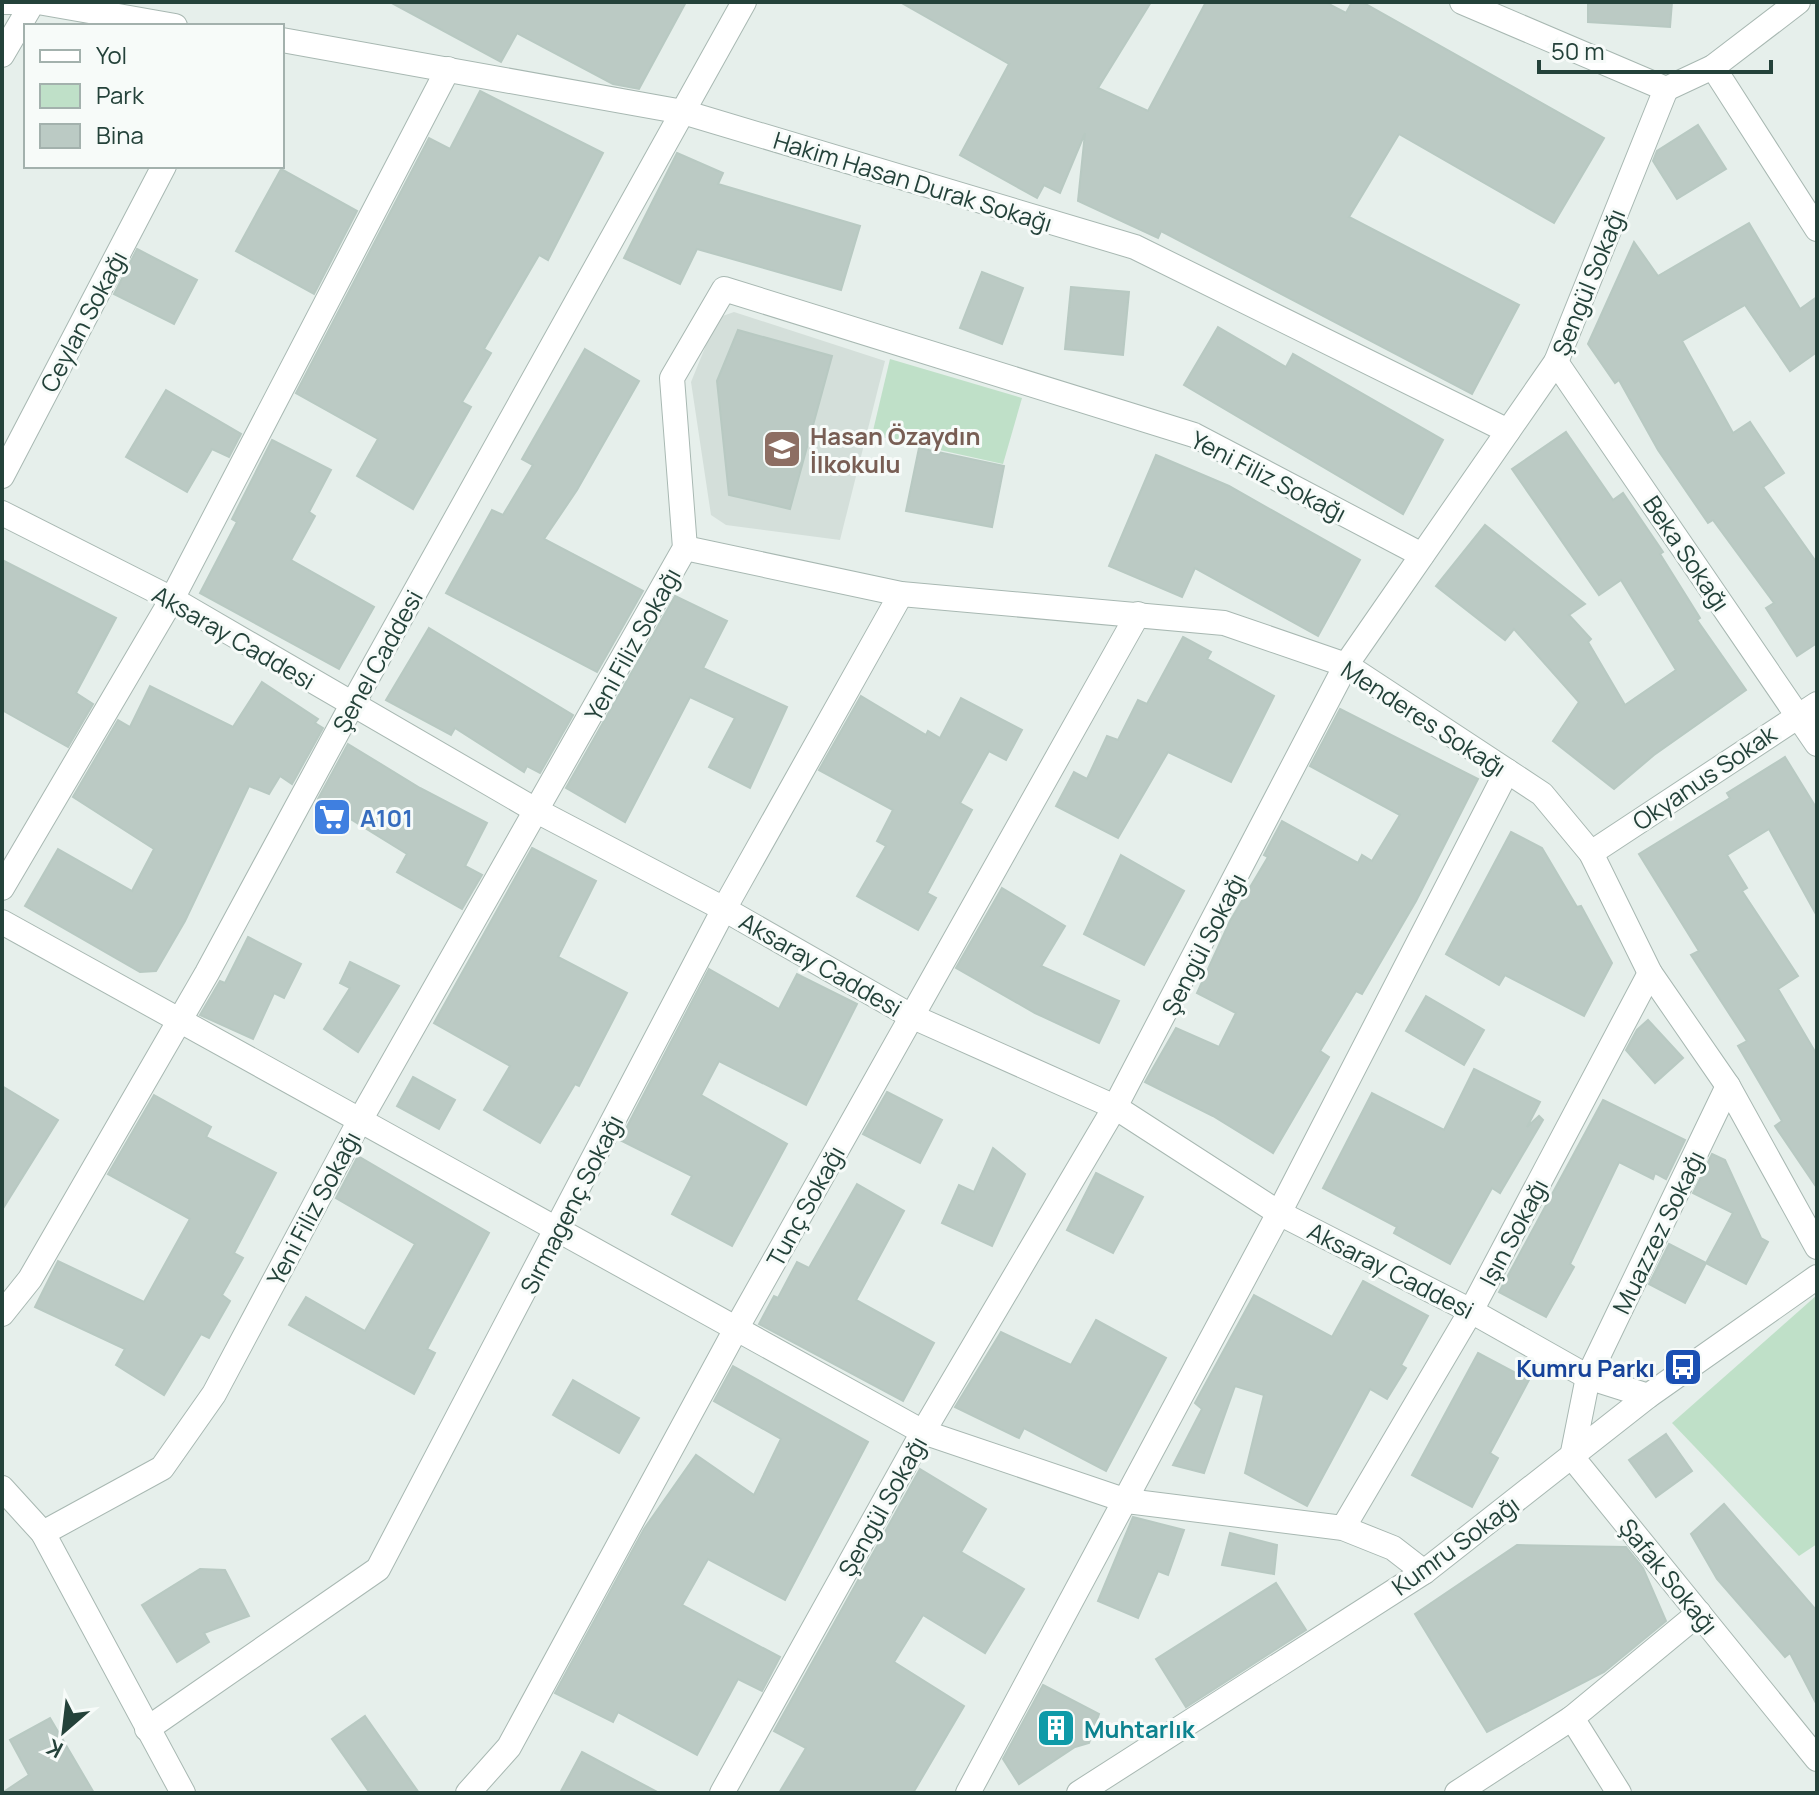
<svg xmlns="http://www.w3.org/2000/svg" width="1819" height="1795" font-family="Manrope,sans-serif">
	<rect width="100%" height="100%" fill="#e6efeb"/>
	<path fill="#d4dfda" d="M734 312 885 361 840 540 726 525 711 515 691 382 717 318Z"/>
	<g fill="#bfe0c8">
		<path d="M890 359 1022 398 1003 464 872 435Z"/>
		<path d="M1817 1295V1544L1799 1556 1672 1423Z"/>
	</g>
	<g fill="#bbcac4" stroke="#b8c9c2" stroke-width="2">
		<path d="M390 2H686L639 89 613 84 517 33 501 62Z"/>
		<path d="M900 2H1151L1098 88 1148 111 1206 2H1325L1346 13 1352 2H1362L1604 138 1554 223 1399 134 1349 217 1519 305 1472 394 1161 231 1158 238 1078 201 1085 133 1060 193 1044 185 1037 198 960 155 1009 64Z"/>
		<path d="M1588 2H1672L1670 27 1588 22Z"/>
		<path d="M480 91 603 153 548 260 539 255 484 349 491 353 462 402 471 407 413 509 357 476 378 439 296 393 429 138 450 149Z"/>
		<path d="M1698 125 1726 169 1677 199 1653 161 1657 151Z"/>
		<path d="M677 153 723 173 718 184 860 226 841 290 697 249 680 284 624 258Z"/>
		<path d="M281 169 357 211 314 294 236 251Z"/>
		<path d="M1749 223 1800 309 1817 297V352L1790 371 1745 305 1682 341 1733 433 1750 422 1784 473 1763 487 1817 563V643L1797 656 1766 608 1774 603 1713 520 1708 523 1658 450 1619 380 1615 383 1588 344 1634 242 1658 276Z"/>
		<path d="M137 249 197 280 174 324 114 294Z"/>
		<path d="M982 272 1023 288 1002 344 960 328Z"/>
		<path d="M1071 287 1129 292 1123 355 1065 349Z"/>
		<path d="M1218 327 1286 367 1293 354 1443 440 1403 514 1184 385Z"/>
		<path d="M738 330 832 356 790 509 729 495 717 381Z"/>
		<path d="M585 349 639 381 577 490 544 539 643 591 597 672 446 593 492 510 503 515 533 465 522 459Z"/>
		<path d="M166 390 241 434 229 457 212 449 187 492 126 457Z"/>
		<path d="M1566 432 1613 500 1623 493 1663 552 1660 554 1700 618 1697 620 1746 690 1654 755 1614 789 1553 741 1579 702 1514 629 1505 640 1436 586 1485 525 1585 604 1569 615 1591 639 1588 642 1625 705 1676 670 1621 580 1599 595 1512 469Z"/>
		<path d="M272 440 331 470 309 512 315 516 291 560 374 607 339 669 200 593 237 522 232 519Z"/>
		<path d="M919 448 1004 466 992 527 906 511Z"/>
		<path d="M1156 455 1229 486 1360 560 1318 636 1195 568 1182 597 1109 566Z"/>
		<path d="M2 560 116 618 76 693 93 704 68 747 2 710Z"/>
		<path d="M675 596 727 621 703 668 787 707 750 788 709 767 735 718 690 697 625 822 566 788Z"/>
		<path d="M429 628 573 715 540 773 527 766 524 772 455 728 451 735 386 700Z"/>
		<path d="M1183 637 1211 652 1207 659 1274 696 1231 782 1168 752 1118 838 1056 806 1074 772 1087 779 1107 736 1118 740 1138 700 1147 704Z"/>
		<path d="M262 682 318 719 315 723 323 728 292 784 280 776 269 794 249 786 185 921 156 971 140 972 25 906 58 849 132 891 154 849 73 797 118 720 130 727 150 686 233 727Z"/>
		<path d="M861 696 926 735 928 731 940 738 961 698 1022 730 1006 760 989 751 960 803 972 810 927 893 936 898 918 930 857 896 886 846 877 841 893 810 819 770Z"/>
		<path d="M1340 709 1478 779 1416 901 1362 994 1356 991 1320 1051 1329 1057 1273 1153 1213 1116 1145 1082 1176 1028 1219 1047 1236 1013 1197 993 1230 921 1268 857 1264 855 1282 821 1358 863 1362 855 1372 861 1400 815 1310 766Z"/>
		<path d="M348 744 420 788 487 823 465 866 482 875 462 909 397 872 407 854 318 799Z"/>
		<path d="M1785 757 1817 809V916L1769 829 1727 855 1747 888 1742 891 1798 976 1778 989 1817 1055V1188L1775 1126 1782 1121 1738 1046 1747 1041 1691 955 1699 951 1639 854 1730 798 1727 793Z"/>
		<path d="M1511 832 1542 848 1577 907 1581 906 1612 963 1584 1016 1505 975 1499 985 1446 954Z"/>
		<path d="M532 848 596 881 558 957 627 993 579 1086 575 1084 540 1143 484 1110 510 1066 434 1023Z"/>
		<path d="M1121 855 1184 891 1144 965 1084 934Z"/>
		<path d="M1002 888 1065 926 1041 966 1119 1001 1099 1043 1035 1013 956 968Z"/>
		<path d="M248 937 301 964 284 998 274 993 253 1039 200 1015 220 981 225 983Z"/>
		<path d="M350 962 399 986 358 1052 324 1029 350 988 340 983Z"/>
		<path d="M709 969 779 1009 797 974 857 1004 806 1105 719 1061 701 1095 787 1144 732 1246 672 1214 692 1176 620 1140Z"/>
		<path d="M1426 996 1484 1030 1464 1065 1406 1031Z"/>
		<path d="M1648 1020 1683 1058 1655 1083 1626 1050 1637 1030Z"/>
		<path d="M1474 1069 1540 1102 1527 1127 1539 1116 1543 1120 1500 1193 1492 1188 1450 1264 1394 1233 1397 1227 1323 1188 1372 1093 1444 1130Z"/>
		<path d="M413 1077 455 1100 439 1129 397 1106Z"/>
		<path d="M2 1086 58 1120 2 1210Z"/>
		<path d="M887 1092 942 1120 920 1163 863 1134Z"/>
		<path d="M154 1095 211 1127 206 1137 276 1173 234 1253 243 1258 222 1295 230 1301 209 1338 201 1334 164 1395 116 1365 125 1349 35 1307 58 1261 144 1302 190 1219 108 1174Z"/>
		<path d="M1603 1100 1685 1140 1666 1179 1655 1173 1653 1179 1619 1162 1570 1264 1574 1267 1546 1317 1499 1292Z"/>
		<path d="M993 1148 1025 1174 992 1246 942 1223 959 1185 974 1192Z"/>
		<path d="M1712 1154 1725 1160 1761 1238 1768 1242 1746 1284 1706 1263 1733 1213 1693 1193Z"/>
		<path d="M358 1156 489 1233 427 1349 435 1353 414 1394 289 1325 306 1297 365 1331 415 1244 336 1198Z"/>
		<path d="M1096 1173 1143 1197 1113 1253 1067 1230Z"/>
		<path d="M857 1184 904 1211 856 1300 934 1343 903 1401 759 1324 774 1296 778 1298 797 1262 809 1268Z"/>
		<path d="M1669 1244 1706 1263 1685 1303 1649 1284Z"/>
		<path d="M1363 1281 1428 1316 1401 1365 1406 1368 1387 1399 1370 1389 1307 1506 1245 1473 1264 1395 1235 1386 1204 1473 1173 1465 1202 1409 1195 1403 1254 1295 1332 1337Z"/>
		<path d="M1096 1320 1166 1358 1106 1471 1024 1428 1019 1438 955 1407 1001 1332 1071 1365Z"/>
		<path d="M1478 1353 1529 1380 1490 1453 1498 1458 1472 1507 1412 1475Z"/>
		<path d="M733 1366 868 1442 785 1600 708 1559 682 1605 780 1657 762 1691 738 1679 697 1755 618 1712 613 1722 555 1693 644 1529 696 1455 754 1495 781 1439 714 1401Z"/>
		<path d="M573 1380 639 1418 619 1453 553 1415Z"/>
		<path d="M1666 1434 1692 1471 1656 1497 1629 1460Z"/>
		<path d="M920 1469 986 1509 961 1552 1024 1589 985 1653 923 1615 894 1662 964 1706 913 1793H779L806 1748 774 1731Z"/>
		<path d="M1724 1504 1817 1611V1705L1790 1653 1785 1657 1717 1579 1691 1534Z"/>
		<path d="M1133 1517 1184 1530 1168 1575 1158 1571 1138 1618 1098 1601Z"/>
		<path d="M1230 1533 1277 1545 1274 1574 1222 1565Z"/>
		<path d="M1517 1545 1626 1547 1643 1568 1666 1621 1604 1672 1487 1732 1415 1614Z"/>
		<path d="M200 1569 225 1570 249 1616 204 1633 209 1642 177 1662 142 1605Z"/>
		<path d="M1276 1583 1306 1630 1186 1707 1156 1659Z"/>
		<path d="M1043 1685 1099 1714 1089 1743 1075 1747 1019 1784 1003 1759Z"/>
		<path d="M365 1716 419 1793H370L332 1739Z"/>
		<path d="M50 1718 94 1793H2L29 1775 10 1740Z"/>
		<path d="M582 1752 659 1793H560Z"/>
	</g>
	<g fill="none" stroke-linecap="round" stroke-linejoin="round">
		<defs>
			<g id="minor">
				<path d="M2 2H20"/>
				<path d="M38 2 175 26"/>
				<path d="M1462 2 1666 89 1713 67 1798 2"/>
				<path d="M282 40 683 112 1135 247 1508 431"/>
				<path d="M2 55 33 2"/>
				<path d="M1713 67 1817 229"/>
				<path d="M1556 362 1817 744"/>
				<path d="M2 476 164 166"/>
				<path d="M2 513 172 599 537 811 724 909 911 1016 1115 1107 1279 1213 1471 1311 1588 1377 1648 1396"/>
				<path d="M685 548 901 594 1224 623 1346 665 1542 794 1591 853 1650 973 1728 1086 1817 1247"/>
				<path d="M1591 853 1817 704"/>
				<path d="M2 888 172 599 448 69"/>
				<path d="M2 922 923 1432 1127 1501 1343 1528 1393 1548 1424 1572"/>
				<path d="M1728 1086 1588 1377 1572 1457 1817 1759"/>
				<path d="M2 1488 43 1533 183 1793"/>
				<path d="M1343 1528 1471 1311 1650 973"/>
				<path d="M43 1533 162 1468 214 1394 359 1122 685 548 672 378 724 289 1194 435 1422 555"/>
				<path d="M1572 1718 1619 1793"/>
				<path d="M147 1729 378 1569 724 909 901 594"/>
				<path d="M468 1793 509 1747 736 1329 1138 614"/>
				<path d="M722 1793 923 1432 1115 1107 1346 665 1556 362 1666 89"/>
				<path d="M968 1793 1279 1213 1507 771"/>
				<path d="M1457 1793 1572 1718 1699 1613"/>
			</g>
			<g id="tertiary">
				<path d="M2 1314 30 1279 207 973 352 705 744 2"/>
				<path d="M1079 1793 1424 1572 1648 1396 1817 1277"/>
			</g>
		</defs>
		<use href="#minor" stroke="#a8b8b2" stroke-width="26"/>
		<use href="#tertiary" stroke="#a8b8b2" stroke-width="26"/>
		<use href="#minor" stroke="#fff" stroke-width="24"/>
		<use href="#tertiary" stroke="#fff" stroke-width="24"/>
	</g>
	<defs>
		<symbol id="school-square" viewBox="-11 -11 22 22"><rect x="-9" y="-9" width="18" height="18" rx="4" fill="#8d6e63" stroke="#f7fbf9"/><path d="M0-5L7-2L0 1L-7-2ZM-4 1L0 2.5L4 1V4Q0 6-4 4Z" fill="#fff"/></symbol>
		<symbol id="supermarket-square" viewBox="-11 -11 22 22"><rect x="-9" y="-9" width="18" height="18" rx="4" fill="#3f7fe0" stroke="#f7fbf9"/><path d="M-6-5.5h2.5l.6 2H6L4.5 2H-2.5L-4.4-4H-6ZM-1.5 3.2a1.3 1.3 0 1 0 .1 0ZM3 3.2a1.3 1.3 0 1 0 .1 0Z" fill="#fff"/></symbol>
		<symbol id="bus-square" viewBox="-11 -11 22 22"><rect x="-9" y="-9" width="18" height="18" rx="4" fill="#1a4fb4" stroke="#f7fbf9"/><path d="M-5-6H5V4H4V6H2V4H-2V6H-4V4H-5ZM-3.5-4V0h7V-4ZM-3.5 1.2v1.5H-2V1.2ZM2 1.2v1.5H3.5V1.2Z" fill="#fff"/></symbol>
		<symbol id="building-square" viewBox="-11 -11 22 22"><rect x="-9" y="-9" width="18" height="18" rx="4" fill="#0f9aa8" stroke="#f7fbf9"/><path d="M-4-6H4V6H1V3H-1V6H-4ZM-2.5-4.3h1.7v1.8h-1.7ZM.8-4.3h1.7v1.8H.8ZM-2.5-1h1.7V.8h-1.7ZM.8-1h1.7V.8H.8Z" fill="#fff"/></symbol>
	</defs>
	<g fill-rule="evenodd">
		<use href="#school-square" x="760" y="427" width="44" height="44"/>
		<use href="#supermarket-square" x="310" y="795" width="44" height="44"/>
		<use href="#bus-square" x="1661" y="1345" width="44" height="44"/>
		<use href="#building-square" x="1034" y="1706" width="44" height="44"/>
	</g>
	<g text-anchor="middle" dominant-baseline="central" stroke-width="6" stroke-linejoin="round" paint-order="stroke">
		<g font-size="24" fill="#24423a" stroke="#f7fbf9">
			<text transform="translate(913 181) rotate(17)">Hakim Hasan Durak Sokağı</text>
			<text transform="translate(1588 282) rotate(-68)">Şengül Sokağı</text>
			<text transform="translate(83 321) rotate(-62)">Ceylan Sokağı</text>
			<text transform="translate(1269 476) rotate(27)">Yeni Filiz Sokağı</text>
			<text transform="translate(1687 553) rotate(56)">Beka Sokağı</text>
			<text transform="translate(234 637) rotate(30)">Aksaray Caddesi</text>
			<text transform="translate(632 644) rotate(-61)">Yeni Filiz Sokağı</text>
			<text transform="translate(377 661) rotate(-61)">Şenel Caddesi</text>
			<text transform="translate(1424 718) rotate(33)">Menderes Sokağı</text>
			<text transform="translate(1704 777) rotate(-34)">Okyanus Sokak</text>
			<text transform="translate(1203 944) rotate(-63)">Şengül Sokağı</text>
			<text transform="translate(821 964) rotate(30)">Aksaray Caddesi</text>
			<text transform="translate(571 1204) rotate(-63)">Sırmagenç Sokağı</text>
			<text transform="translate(805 1206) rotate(-61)">Tunç Sokağı</text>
			<text transform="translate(313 1208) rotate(-62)">Yeni Filiz Sokağı</text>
			<text transform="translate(1513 1232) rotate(-62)">Işın Sokağı</text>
			<text transform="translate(1658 1232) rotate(-64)">Muazzez Sokağı</text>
			<text transform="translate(1391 1270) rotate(27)">Aksaray Caddesi</text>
			<text transform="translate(882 1506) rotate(-61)">Şengül Sokağı</text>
			<text transform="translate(1455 1545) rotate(-36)">Kumru Sokağı</text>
			<text transform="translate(1669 1576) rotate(51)">Şafak Sokağı</text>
		</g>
		<g font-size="24" font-weight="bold" fill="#785e54" stroke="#f7fbf9" text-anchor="start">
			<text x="810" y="435">Hasan Özaydın<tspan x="810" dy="28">İlkokulu</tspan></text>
		</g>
		<g font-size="24" font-weight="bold" fill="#366cbe" stroke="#f7fbf9" text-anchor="start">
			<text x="360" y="817">A101</text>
		</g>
		<g font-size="24" font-weight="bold" fill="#164399" stroke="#f7fbf9" text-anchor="end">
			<text x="1655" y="1367">Kumru Parkı</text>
		</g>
		<g font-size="24" font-weight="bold" fill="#0d838f" stroke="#f7fbf9" text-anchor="start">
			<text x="1084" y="1728">Muhtarlık</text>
		</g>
	</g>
	<rect width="1819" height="1795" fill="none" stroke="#24423a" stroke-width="8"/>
	<rect x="24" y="24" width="260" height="144" fill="#f7fbf9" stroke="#a3b1ad" stroke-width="2"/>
	<rect x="40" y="50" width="40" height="12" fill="#ffffff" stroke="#a3b1ad" stroke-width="2"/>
	<text x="96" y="64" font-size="24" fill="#24423a">Yol</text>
	<rect x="40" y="84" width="40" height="24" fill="#bfe0c8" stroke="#a3b1ad" stroke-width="2"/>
	<text x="96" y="104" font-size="24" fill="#24423a">Park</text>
	<rect x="40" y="124" width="40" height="24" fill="#bbcac4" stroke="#a3b1ad" stroke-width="2"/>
	<text x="96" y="144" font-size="24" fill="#24423a">Bina</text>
	<g transform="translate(64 1731) rotate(208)" stroke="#f7fbf9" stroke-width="6" paint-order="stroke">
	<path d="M0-6L14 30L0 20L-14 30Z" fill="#24423a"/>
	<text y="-12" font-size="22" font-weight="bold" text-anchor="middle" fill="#24423a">K</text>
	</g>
	<path d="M1539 60v12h232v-12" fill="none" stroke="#24423a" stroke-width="4"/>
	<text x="1551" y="60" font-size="24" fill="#24423a" stroke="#f7fbf9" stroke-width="6" paint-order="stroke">50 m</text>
</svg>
